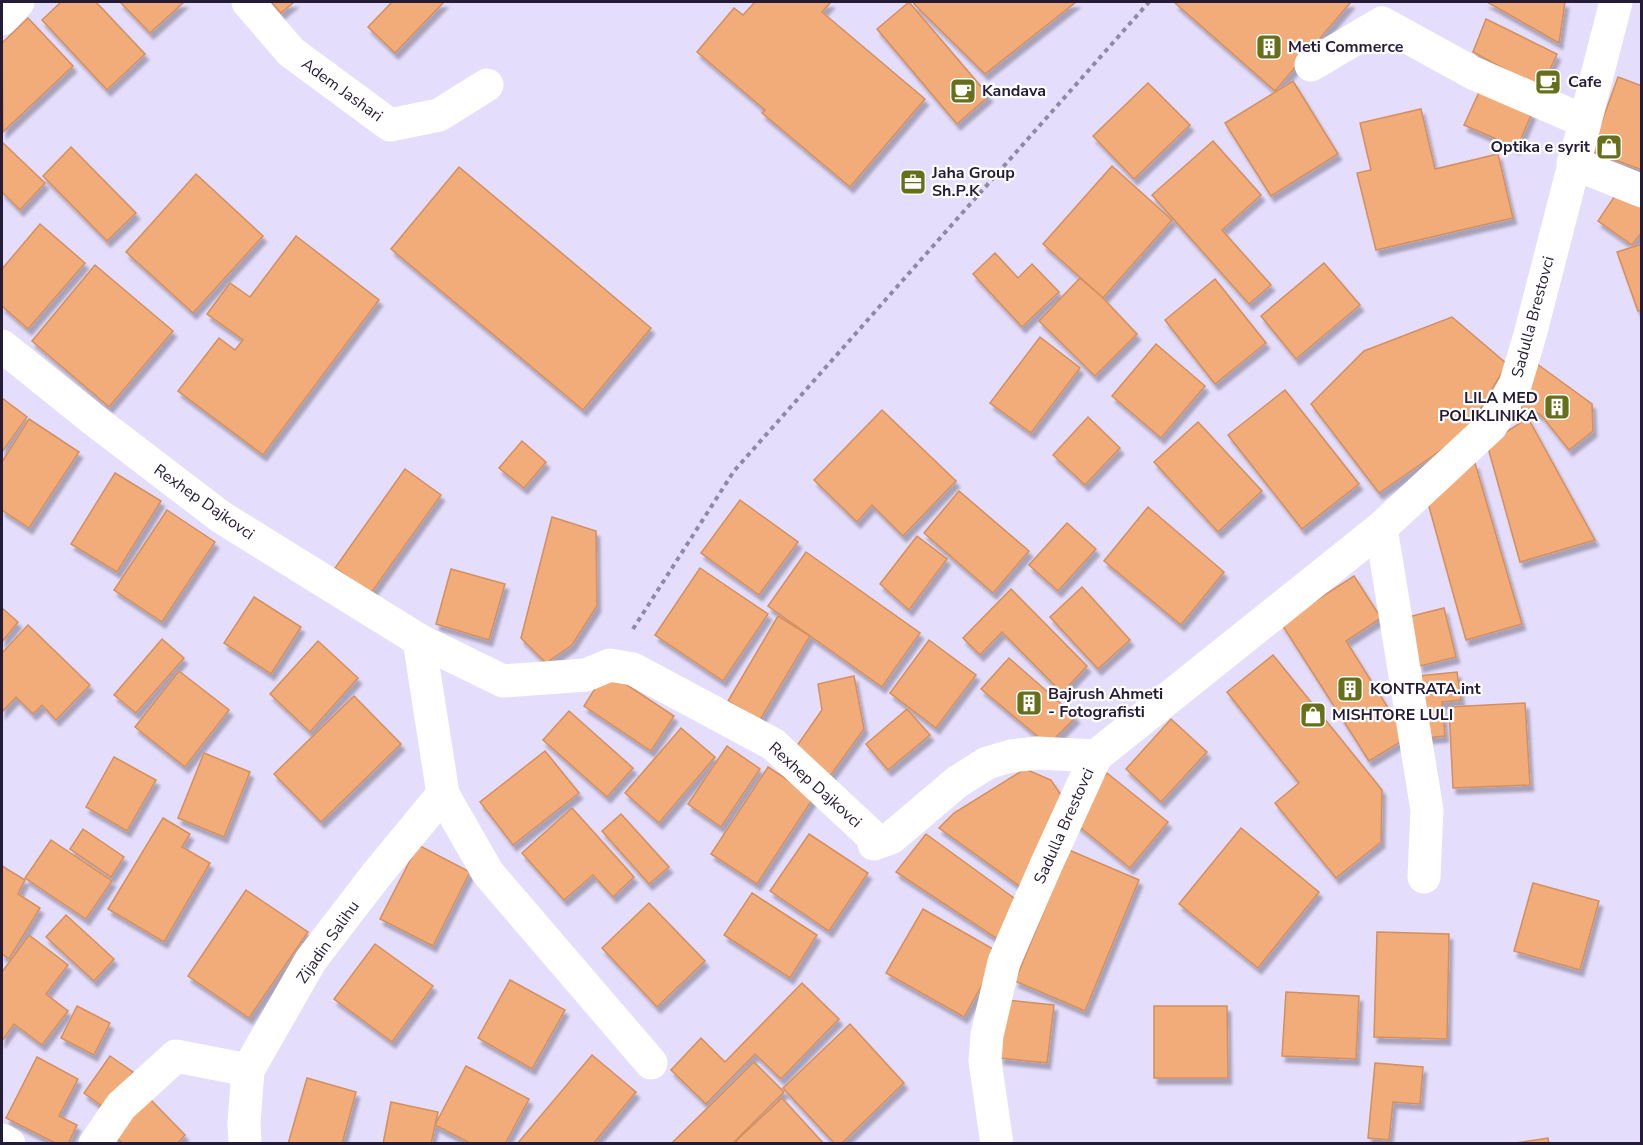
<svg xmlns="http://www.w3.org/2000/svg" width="1643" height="1145" font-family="'Nunito Sans',sans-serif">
	<defs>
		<filter id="shadow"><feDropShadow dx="3.5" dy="6" stdDeviation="1.5" flood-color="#0004"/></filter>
	</defs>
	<rect width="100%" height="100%" fill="#e4ddfc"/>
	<g fill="#f2ac7a" stroke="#d38f5e" stroke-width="1.5" filter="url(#shadow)">
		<path d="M61 2H96L145 54 107 90 42 20Z"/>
		<path d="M120 2H184L150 33Z"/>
		<path d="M271 2H294L281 13Z"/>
		<path d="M392 2H444L395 53 368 27Z"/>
		<path d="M755 2H831L822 12 925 99 850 187 762 113 765 110 697 52 734 8 743 15Z"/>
		<path d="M909 2 989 96 957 124 877 29Z"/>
		<path d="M916 2H1076L985 74 914 4Z"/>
		<path d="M1177 2H1351L1275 91 1175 3Z"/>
		<path d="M1487 2H1565L1559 43Z"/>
		<path d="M28 18 73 66 3 132 2 43Z"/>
		<path d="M1486 19 1557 54 1541 89 1473 52Z"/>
		<path d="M1618 77 1642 86V170L1591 151Z"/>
		<path d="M1293 81 1338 154 1271 196 1225 123Z"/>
		<path d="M1148 83 1190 125 1134 179 1093 136Z"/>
		<path d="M1480 90 1532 113 1517 148 1464 125Z"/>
		<path d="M1421 109 1435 169 1498 154 1513 218 1376 250 1357 173 1371 170 1360 123Z"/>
		<path d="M1213 141 1261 195 1222 230 1271 285 1249 304 1152 195Z"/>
		<path d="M2 142 45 183 20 210 2 192Z"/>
		<path d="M71 147 136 213 107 241 43 176Z"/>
		<path d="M1112 166 1172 220 1103 298 1043 244Z"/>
		<path d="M459 167 651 328 583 410 391 249Z"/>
		<path d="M196 174 263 236 193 313 126 252Z"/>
		<path d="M1618 191 1642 208V232L1632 245 1598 221Z"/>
		<path d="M40 224 85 263 28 329 2 306V269Z"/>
		<path d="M296 236 379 300 263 455 178 391 219 338 235 350 243 340 207 314 230 283 250 297Z"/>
		<path d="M1642 244V310L1638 311 1617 252Z"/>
		<path d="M995 253 1018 278 1032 264 1059 292 1022 327 973 274Z"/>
		<path d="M1324 263 1360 305 1296 359 1261 316Z"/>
		<path d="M95 265 173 331 109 407 32 341Z"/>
		<path d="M1080 278 1103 298 1137 334 1095 376 1039 321Z"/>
		<path d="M1215 279 1266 343 1215 384 1165 320Z"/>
		<path d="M1452 317 1507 364 1466 433 1379 493 1311 404 1364 351Z"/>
		<path d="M1040 337 1080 368 1031 433 990 403Z"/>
		<path d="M1156 344 1205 386 1161 438 1112 396Z"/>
		<path d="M1533 361 1592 404 1593 431 1569 450 1541 415 1530 409H1523L1518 403Z"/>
		<path d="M1285 390 1359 484 1302 529 1228 435Z"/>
		<path d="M2 398 27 417 2 452Z"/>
		<path d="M882 410 956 481 903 536 872 505 857 522 814 480Z"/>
		<path d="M1088 417 1120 448 1085 485 1053 455Z"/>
		<path d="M1528 418 1595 540 1520 562 1487 444Z"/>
		<path d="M29 419 79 452 29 528 2 510V462Z"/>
		<path d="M1198 422 1262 491 1218 532 1154 462Z"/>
		<path d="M522 441 546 462 524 488 499 468Z"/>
		<path d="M1475 463 1522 624 1466 640 1428 503Z"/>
		<path d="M405 469 441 495 371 593 335 568Z"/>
		<path d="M115 473 161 501 117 572 71 544Z"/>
		<path d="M959 491 1029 551 993 593 924 533Z"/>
		<path d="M740 500 798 542 759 595 701 553Z"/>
		<path d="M1148 507 1224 572 1181 625 1104 561Z"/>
		<path d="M167 510 215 542 162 622 114 590Z"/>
		<path d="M552 517 596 531 597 606 572 645 546 663 521 638Z"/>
		<path d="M1067 523 1096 549 1058 591 1029 565Z"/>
		<path d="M917 536 947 559 909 610 880 584Z"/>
		<path d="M806 552 920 633 882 687 768 606Z"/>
		<path d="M700 568 768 614 723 681 655 635Z"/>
		<path d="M451 569 505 584 489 640 436 624Z"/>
		<path d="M1354 576 1381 618 1346 641 1407 738 1369 761 1281 623Z"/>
		<path d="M1082 587 1130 640 1098 669 1050 617Z"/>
		<path d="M1011 589 1087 666 1062 693 1002 632 980 655 963 638Z"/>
		<path d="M254 597 301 627 271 674 224 643Z"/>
		<path d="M2 608 18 622 2 642Z"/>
		<path d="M1444 608 1456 657 1420 666 1408 617Z"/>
		<path d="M778 616 810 636 760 720 728 701Z"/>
		<path d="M28 625 90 685 56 720 42 705 33 714 16 697 2 712V653Z"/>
		<path d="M162 639 184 658 136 713 114 695Z"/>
		<path d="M929 640 976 675 936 728 890 693Z"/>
		<path d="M318 641 358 678 310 732 270 694Z"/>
		<path d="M1273 655 1382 790 1381 842 1336 878 1275 803 1299 783 1227 692Z"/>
		<path d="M1009 658 1076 717 1048 745 981 689Z"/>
		<path d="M179 671 229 710 185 767 135 727Z"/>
		<path d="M606 671 674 716 651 751 584 706Z"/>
		<path d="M1457 672 1461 700 1442 702 1445 736 1424 738 1418 676Z"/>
		<path d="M854 676 864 729 830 776 794 750 822 710 818 684Z"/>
		<path d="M354 696 401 744 321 822 274 774Z"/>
		<path d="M1525 703 1530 785 1453 788 1449 707Z"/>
		<path d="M907 709 930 735 888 770 866 744Z"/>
		<path d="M569 711 633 768 607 797 543 740Z"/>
		<path d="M1171 719 1207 752 1161 802 1126 769Z"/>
		<path d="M681 728 715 757 659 823 625 793Z"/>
		<path d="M727 746 760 769 721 827 688 804Z"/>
		<path d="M545 751 579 793 513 845 480 802Z"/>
		<path d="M204 753 250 772 224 837 178 818Z"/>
		<path d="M114 757 156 780 127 831 86 807Z"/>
		<path d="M768 767 814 797 757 884 711 854Z"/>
		<path d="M1025 769 1051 780 1065 801 1029 893 939 828 954 813Z"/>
		<path d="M1107 773 1168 822 1130 868 1070 819Z"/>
		<path d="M572 808 634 877 613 897 593 875 564 900 522 853Z"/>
		<path d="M621 814 669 867 649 884 602 831Z"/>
		<path d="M163 818 190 834 182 847 210 863 164 942 108 909Z"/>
		<path d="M1241 828 1319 892 1258 968 1179 904Z"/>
		<path d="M83 829 124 857 111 877 70 849Z"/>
		<path d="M809 834 868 873 829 931 770 891Z"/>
		<path d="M926 834 1025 906 1005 944 896 872Z"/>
		<path d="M51 840 112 881 86 919 25 878Z"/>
		<path d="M418 845 470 872 433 946 380 919Z"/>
		<path d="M1069 850 1139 880 1085 1011 1015 981Z"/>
		<path d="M2 866 25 880 18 894 40 908 9 959 2 954Z"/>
		<path d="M1533 883 1599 901 1580 970 1514 951Z"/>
		<path d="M246 890 308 932 249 1018 188 976Z"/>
		<path d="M752 893 817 935 790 978 724 935Z"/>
		<path d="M649 903 705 961 657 1007 602 948Z"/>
		<path d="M923 909 1000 953 964 1017 886 973Z"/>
		<path d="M66 915 114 959 94 981 46 937Z"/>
		<path d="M1377 932 1449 934 1447 1039 1374 1037Z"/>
		<path d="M29 935 68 965 46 994 68 1011 42 1045 14 1024 2 1041V972Z"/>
		<path d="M375 944 433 986 392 1042 334 999Z"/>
		<path d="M510 980 565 1010 532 1069 478 1038Z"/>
		<path d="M802 983 839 1019 781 1079 755 1054 706 1104 671 1070 701 1038 725 1062Z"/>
		<path d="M1286 992 1359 996 1356 1059 1282 1056Z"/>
		<path d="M1006 1000 1054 1005 1047 1063 1000 1058Z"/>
		<path d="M77 1006 110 1023 94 1055 61 1038Z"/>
		<path d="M1154 1006H1227L1228 1078H1154Z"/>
		<path d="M850 1024 904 1083 841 1144H835L783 1088Z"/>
		<path d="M592 1055 636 1092 593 1144H517Z"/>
		<path d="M110 1056 133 1072 106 1109 84 1093Z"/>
		<path d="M37 1057 78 1079 59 1116 77 1125 68 1144H57L6 1118Z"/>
		<path d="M754 1062 784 1092 732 1144H674L673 1142Z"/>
		<path d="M1375 1063 1423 1067 1420 1104 1393 1102 1389 1140 1368 1138Z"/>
		<path d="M466 1066 529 1099 505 1144H472L435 1125Z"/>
		<path d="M307 1078 356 1092 342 1144H288Z"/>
		<path d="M149 1098 185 1135 177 1144H123L113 1134Z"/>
		<path d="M782 1098 824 1144H739L736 1141Z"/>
		<path d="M391 1102 438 1112 431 1144H383Z"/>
		<path d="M1548 1138 1549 1144H1509Z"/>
	</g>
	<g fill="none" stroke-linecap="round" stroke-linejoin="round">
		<path stroke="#9088a6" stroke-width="4" stroke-dasharray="4.5 4.5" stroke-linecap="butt" d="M633 629 734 471 1149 2"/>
		<g stroke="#fff" stroke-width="33">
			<path d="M248 2 291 52 390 125 439 115 487 85"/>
			<path d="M1311 65 1382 23 1473 73 1584 121"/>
			<path d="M1573 163 1642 191"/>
			<path d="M2 346 94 420 221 517 419 640 503 681 586 675 610 665 633 669 773 744 873 837 874 844 891 838 957 782 987 763 1011 756 1037 753 1096 756"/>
			<path d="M1381 528 1427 810 1424 877"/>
			<path d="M419 640 443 794 449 805 488 873 651 1063"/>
			<path d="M2 1140 9 1144"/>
			<path d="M95 1144 121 1106 176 1056 248 1070"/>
			<path d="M245 1144 244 1123 248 1070 311 960 377 874 443 794"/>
			<path d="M997 1144 985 1061 987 1035 1004 962 1047 863 1096 756 1381 528 1491 426 1515 385 1530 335 1616 2"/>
		</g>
		<path stroke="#fff" stroke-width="33" d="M2 19 18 2"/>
	</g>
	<defs>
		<symbol id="building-square" viewBox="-11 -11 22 22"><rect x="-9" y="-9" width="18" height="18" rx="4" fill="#66701a" stroke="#fff"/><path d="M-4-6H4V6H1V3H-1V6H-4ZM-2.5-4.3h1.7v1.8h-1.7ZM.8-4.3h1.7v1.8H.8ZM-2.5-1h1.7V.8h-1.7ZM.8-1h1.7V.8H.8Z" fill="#fff"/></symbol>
		<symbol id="cafe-square" viewBox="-11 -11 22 22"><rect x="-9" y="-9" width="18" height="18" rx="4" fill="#66701a" stroke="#fff"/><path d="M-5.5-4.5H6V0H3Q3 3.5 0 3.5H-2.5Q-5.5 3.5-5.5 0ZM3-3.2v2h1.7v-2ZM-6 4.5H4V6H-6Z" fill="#fff"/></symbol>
		<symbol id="shop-square" viewBox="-11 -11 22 22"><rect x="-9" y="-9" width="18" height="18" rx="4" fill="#66701a" stroke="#fff"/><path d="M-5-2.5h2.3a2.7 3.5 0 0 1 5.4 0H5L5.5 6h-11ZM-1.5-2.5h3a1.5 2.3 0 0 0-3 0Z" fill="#fff"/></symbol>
		<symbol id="office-square" viewBox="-11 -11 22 22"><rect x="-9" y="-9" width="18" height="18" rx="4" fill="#66701a" stroke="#fff"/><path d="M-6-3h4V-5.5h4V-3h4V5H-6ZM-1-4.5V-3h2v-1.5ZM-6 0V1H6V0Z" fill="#fff"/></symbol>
	</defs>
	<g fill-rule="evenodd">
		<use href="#building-square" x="1254" y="32" width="30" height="30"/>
		<use href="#cafe-square" x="1533" y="67" width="30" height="30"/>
		<use href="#cafe-square" x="948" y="76" width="30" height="30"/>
		<use href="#shop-square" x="1594" y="132" width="30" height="30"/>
		<use href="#office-square" x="898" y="167" width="30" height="30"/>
		<use href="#building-square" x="1542" y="392" width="30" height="30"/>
		<use href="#building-square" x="1335" y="674" width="30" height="30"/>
		<use href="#building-square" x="1014" y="688" width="30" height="30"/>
		<use href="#shop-square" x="1298" y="700" width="30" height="30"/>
	</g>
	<g text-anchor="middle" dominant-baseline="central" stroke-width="4.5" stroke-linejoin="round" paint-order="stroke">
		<g font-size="16" font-weight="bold" fill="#241b37" stroke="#fff" text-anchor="start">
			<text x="1288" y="47">Meti Commerce</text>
			<text x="1568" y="82">Cafe</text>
			<text x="982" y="91">Kandava</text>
			<text x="1590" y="147" text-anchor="end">Optika e syrit</text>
			<text x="932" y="173">Jaha Group<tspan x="932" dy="18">Sh.P.K</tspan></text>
			<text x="1538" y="398" text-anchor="end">LILA MED<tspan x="1538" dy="18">POLIKLINIKA</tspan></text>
			<text x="1370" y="689">KONTRATA.int</text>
			<text x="1048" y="694">Bajrush Ahmeti<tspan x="1048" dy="18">- Fotografisti</tspan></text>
			<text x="1332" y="715">MISHTORE LULI</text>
		</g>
		<g font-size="16" fill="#241b37" stroke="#fff">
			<text transform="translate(342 90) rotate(36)">Adem Jashari</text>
			<text transform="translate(1533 317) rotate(-75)">Sadulla Brestovci</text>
			<text transform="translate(204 502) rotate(35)">Rexhep Dajkovci</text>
			<text transform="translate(815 785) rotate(42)">Rexhep Dajkovci</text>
			<text transform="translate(1064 826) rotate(-66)">Sadulla Brestovci</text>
			<text transform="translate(328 942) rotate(-55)">Zijadin Salihu</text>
		</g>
	</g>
	<rect width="1643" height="1145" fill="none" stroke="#241b37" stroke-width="6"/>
</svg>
